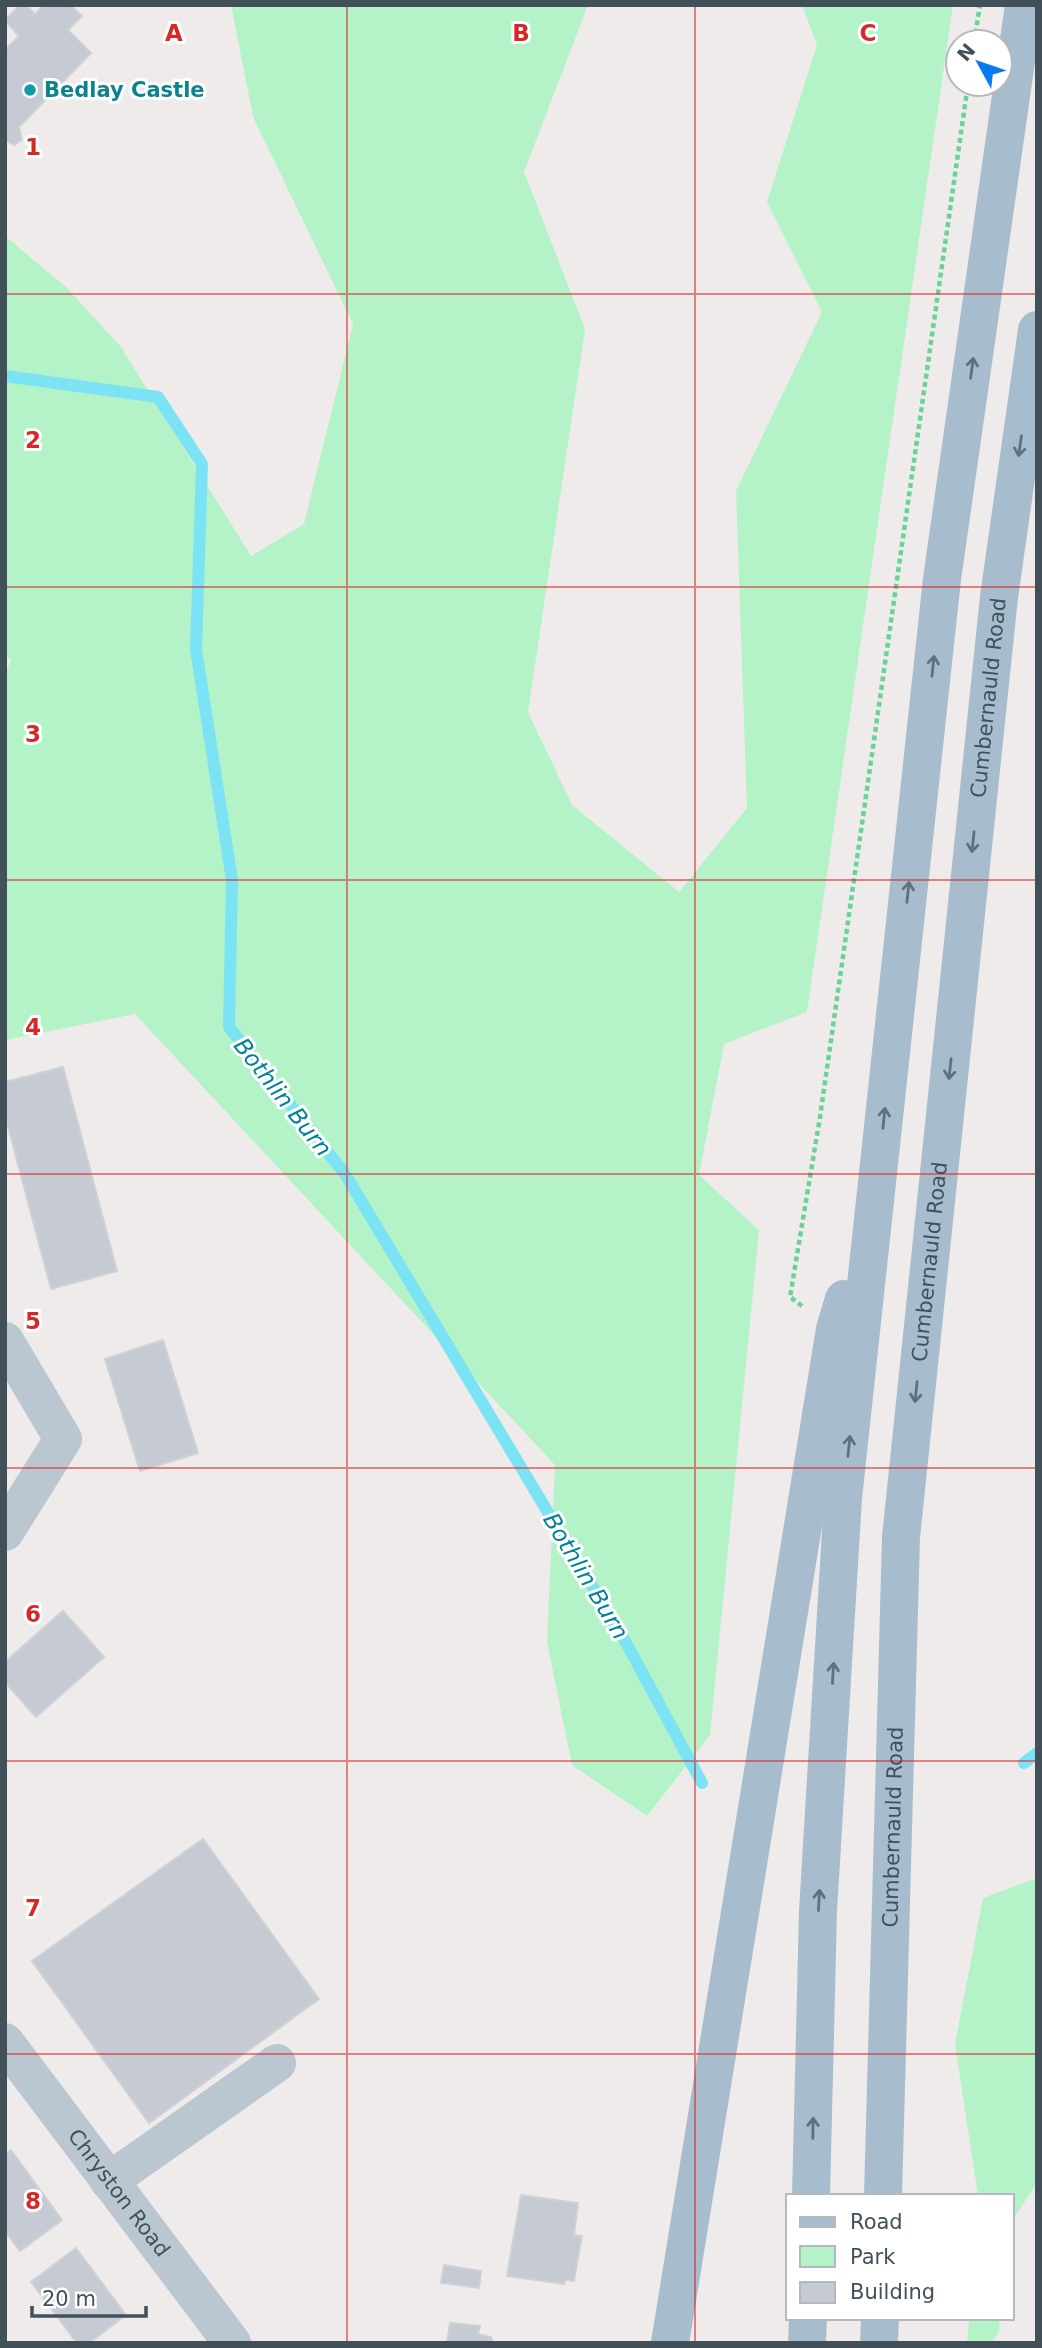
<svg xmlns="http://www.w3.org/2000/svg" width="1042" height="2348" font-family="'DejaVu Sans',sans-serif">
	<rect width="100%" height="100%" fill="#efebeb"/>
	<g fill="#b3f3c7">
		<path d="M231 5H588L524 172 585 329 528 712 572 805 679 892 747 808 736 491 822 312 767 202 817 45 802 5H953L807 1012 724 1044 699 1175 759 1230 710 1735 647 1816 572 1765 547 1642 555 1465 135 1014 5 1040V674L11 660 5 656V236L66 287 121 347 251 556 304 524 353 324 253 117Z"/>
		<path d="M1037 1878V2183L1013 2219 1012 2228V2196H978L955 2044 983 1898Z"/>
		<path d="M969 2318H1000L999 2332 991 2343H967Z"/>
	</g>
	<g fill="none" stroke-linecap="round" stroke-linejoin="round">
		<g stroke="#7be3f4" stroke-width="12">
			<path d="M5 376 158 397 202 464 196 649 232 880 229 1027 345 1174 624 1639 702 1783"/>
			<path d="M1024 1763 1037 1753"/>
		</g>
	</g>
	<g fill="#c6cad2" stroke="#ced2d8" stroke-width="2">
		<path d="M20 5H26L35 14 44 5H70L82 16 68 30 91 53 19 127 22 140 14 145 5 140V50L19 36 5 20Z"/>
		<path d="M63 1067 117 1271 51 1289 5 1115V1082Z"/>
		<path d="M163 1340 198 1453 140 1471 105 1359Z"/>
		<path d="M63 1611 104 1657 36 1717 5 1682V1662Z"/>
		<path d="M203 1839 319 1999 149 2123 32 1961Z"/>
		<path d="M11 2150 62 2220 20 2251 5 2231V2155Z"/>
		<path d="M521 2195 578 2203 574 2235 582 2236 574 2281 565 2280 564 2284 507 2276Z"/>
		<path d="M76 2248 126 2315 89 2343H77L31 2282Z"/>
		<path d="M444 2265 481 2271 479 2288 441 2283Z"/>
		<path d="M450 2323 480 2326 478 2334 491 2337 493 2343H447Z"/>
	</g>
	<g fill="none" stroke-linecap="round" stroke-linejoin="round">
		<g stroke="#68d397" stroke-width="4.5" stroke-dasharray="5 3.5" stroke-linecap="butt">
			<path d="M974 42 980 5"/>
			<path d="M802 1306 790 1297 820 1117 968 84"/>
		</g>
		<g stroke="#bac7d0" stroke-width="38">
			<path d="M5 1341 63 1439 5 1532"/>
			<path id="s1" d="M5 2042 232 2343"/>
			<path d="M109 2181 277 2063"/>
		</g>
		<g stroke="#a7bdce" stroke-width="38">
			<path d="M811 2196 818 1911 843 1498 942 579 1024 5"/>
			<path id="s2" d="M883 2196 901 1537 999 597 1037 330"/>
			<path d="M670 2343 835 1329 844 1299"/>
			<path d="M807 2343 808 2318"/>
			<path d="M879 2343 880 2318"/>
		</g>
	</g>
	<defs><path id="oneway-shaft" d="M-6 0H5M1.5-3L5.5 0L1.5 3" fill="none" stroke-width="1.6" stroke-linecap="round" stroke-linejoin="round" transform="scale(1.75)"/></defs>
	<g stroke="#60717d">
		<use href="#oneway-shaft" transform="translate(972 368) rotate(-82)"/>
		<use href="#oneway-shaft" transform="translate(1020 446) rotate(98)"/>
		<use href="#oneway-shaft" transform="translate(933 666) rotate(-84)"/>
		<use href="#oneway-shaft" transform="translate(973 842) rotate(96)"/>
		<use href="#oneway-shaft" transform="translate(908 892) rotate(-84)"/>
		<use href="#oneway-shaft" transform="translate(950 1069) rotate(96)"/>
		<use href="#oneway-shaft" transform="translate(884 1118) rotate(-84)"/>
		<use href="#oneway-shaft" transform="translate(916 1392) rotate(96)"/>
		<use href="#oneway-shaft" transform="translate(849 1446) rotate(-84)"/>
		<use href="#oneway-shaft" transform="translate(833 1673) rotate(-87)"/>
		<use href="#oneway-shaft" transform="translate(819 1900) rotate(-87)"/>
		<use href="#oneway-shaft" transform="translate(813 2128) rotate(-89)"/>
	</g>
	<path fill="none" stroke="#d62828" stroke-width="2" stroke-opacity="0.55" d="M347 5V2343M695 5V2343M5 294H1037M5 587H1037M5 880H1037M5 1174H1037M5 1468H1037M5 1761H1037M5 2054H1037"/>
	<circle fill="#0f9aa8" stroke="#fff" stroke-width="2.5" cx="30" cy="90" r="7"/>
	<g text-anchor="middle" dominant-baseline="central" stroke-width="6" stroke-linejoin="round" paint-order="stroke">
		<g font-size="21" font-weight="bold" fill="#0d838f" stroke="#fff" text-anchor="start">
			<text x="44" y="90">Bedlay Castle</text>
		</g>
		<g font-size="21" fill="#42505a" stroke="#fff">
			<text stroke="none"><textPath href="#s2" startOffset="1503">Cumbernauld Road</textPath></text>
			<text stroke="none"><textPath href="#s2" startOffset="936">Cumbernauld Road</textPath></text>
			<text stroke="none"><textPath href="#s2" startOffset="369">Cumbernauld Road</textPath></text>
			<text stroke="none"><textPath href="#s1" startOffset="189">Chryston Road</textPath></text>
		</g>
		<g font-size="23" font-style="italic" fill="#038297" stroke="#fff">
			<text transform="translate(283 1097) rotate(52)">Bothlin Burn</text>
			<text transform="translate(586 1576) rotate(59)">Bothlin Burn</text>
		</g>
	</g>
	<g font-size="23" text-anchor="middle" font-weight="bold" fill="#d62828" stroke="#fff" stroke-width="6" stroke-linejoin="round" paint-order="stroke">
		<text x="174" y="41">A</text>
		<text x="521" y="41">B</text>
		<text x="868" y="41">C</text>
		<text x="33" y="155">1</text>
		<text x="33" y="448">2</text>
		<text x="33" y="742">3</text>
		<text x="33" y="1035">4</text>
		<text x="33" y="1329">5</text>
		<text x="33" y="1622">6</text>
		<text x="33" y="1916">7</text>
		<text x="33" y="2209">8</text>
	</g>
	<rect width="1042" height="2348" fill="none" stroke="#42505a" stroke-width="14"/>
	<rect x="786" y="2194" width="228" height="126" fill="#ffffff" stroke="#b3b9bd" stroke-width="2"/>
	<rect x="800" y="2217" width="35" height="10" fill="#a7bdce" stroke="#b3b9bd" stroke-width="2"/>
	<text x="850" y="2229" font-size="21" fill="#42505a">Road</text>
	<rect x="800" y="2246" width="35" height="21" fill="#b3f3c7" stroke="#b3b9bd" stroke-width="2"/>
	<text x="850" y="2264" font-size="21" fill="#42505a">Park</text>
	<rect x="800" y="2282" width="35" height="21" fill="#c6cad2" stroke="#b3b9bd" stroke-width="2"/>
	<text x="850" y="2299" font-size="21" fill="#42505a">Building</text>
	<g transform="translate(979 63) rotate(310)"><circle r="33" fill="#ffffff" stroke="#b3b9bd" stroke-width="2"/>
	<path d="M0-5L12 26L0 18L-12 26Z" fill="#077aed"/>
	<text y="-10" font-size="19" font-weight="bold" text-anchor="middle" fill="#42505a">N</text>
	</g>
	<path d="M32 2306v10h114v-10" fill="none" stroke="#42505a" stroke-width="3.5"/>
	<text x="42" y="2306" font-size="21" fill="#42505a" stroke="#ffffff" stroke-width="5" paint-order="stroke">20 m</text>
</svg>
